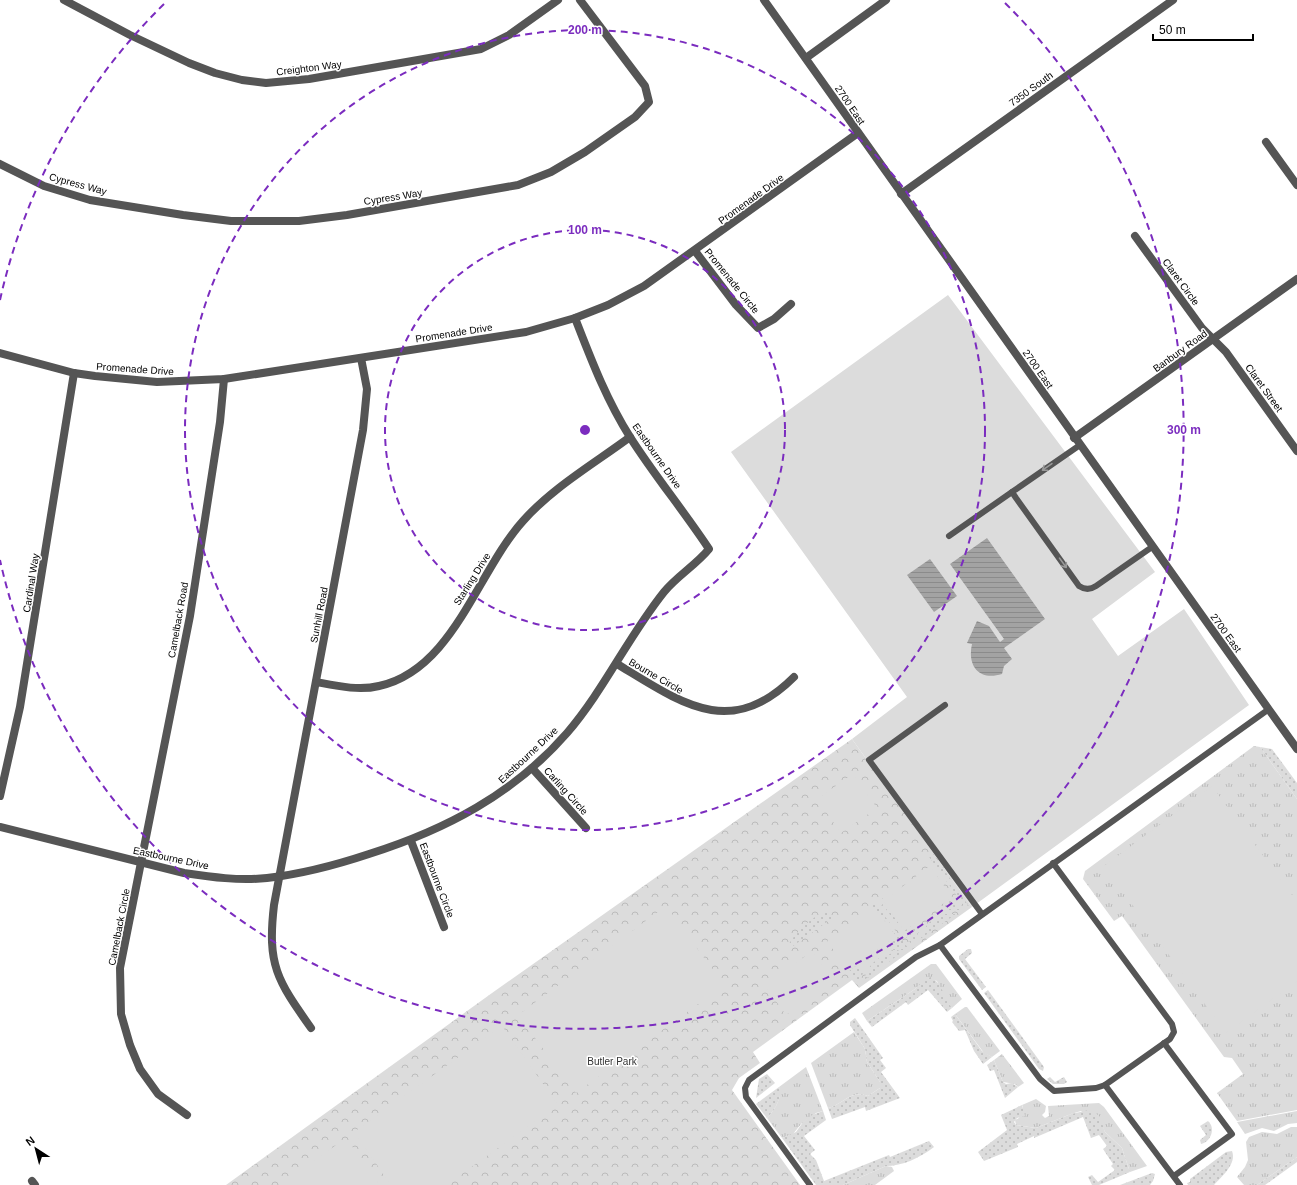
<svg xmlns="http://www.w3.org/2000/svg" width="1297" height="1185" font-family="Helvetica,sans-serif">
	<defs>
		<pattern id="grass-tufts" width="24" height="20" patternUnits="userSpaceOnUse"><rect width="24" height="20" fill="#dcdcdc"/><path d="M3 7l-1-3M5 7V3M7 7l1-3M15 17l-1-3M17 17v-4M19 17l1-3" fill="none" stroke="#bbb"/></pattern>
		<pattern id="park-crowns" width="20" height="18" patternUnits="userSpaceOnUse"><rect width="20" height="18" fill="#dcdcdc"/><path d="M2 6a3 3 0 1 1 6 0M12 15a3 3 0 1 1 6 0" fill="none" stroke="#bbb"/></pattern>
		<pattern id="garden-dots" width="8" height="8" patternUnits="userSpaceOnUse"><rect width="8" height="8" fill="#dcdcdc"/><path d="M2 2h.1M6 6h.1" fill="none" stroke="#bbb" stroke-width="1.8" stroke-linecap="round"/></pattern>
		<pattern id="water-rules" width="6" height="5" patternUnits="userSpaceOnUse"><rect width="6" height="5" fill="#a3a3a3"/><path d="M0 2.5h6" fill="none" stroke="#8b8b8b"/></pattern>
	</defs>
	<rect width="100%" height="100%" fill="#fff"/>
	<g fill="url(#grass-tufts)">
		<path d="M1254 746 1260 747 1297 799V1110L1237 1121 1217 1093 1243 1074 1232 1058 1224 1057 1122 916 1114 921 1083 879 1085 871Z"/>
		<path d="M931 964H936L962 999 952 1008 944 998 937 981 929 978 915 989 867 1021 862 1013Z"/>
		<path d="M965 1007H967L1000 1051 992 1057 984 1053 955 1014Z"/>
		<path d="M854 1032 865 1049 867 1062 880 1082V1088L868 1096C850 1089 843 1105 828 1108L811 1063Z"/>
		<path d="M1002 1054 1024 1083 1018 1087 1015 1084 1003 1082 994 1060Z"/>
		<path d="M806 1067 823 1111 816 1113 801 1124 793 1134 782 1138 767 1118C774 1111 783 1097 779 1087Z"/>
		<path d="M1036 1099 1046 1106 1045 1112 1042 1115 1045 1118 1049 1116 1048 1106 1099 1103 1104 1107 1147 1166 1130 1172 1122 1148 1105 1132 1102 1125 1081 1111 1071 1114 1036 1128 1016 1125 1015 1120 1019 1118 1023 1107 1022 1105Z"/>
		<path d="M1297 1111V1123L1288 1124 1274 1131 1262 1128 1245 1134 1237 1122Z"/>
		<path d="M1291 1127H1297V1157L1257 1185H1244L1237 1177 1245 1167 1248 1160 1246 1142 1249 1137 1262 1132 1277 1134Z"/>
		<path d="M886 1166 892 1167 894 1171 875 1185H843Z"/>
	</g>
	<path fill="url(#park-crowns)" d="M852 739 972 907 859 988 852 980 753 1052 760 1063 739 1078 732 1090 800 1185H226L492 993Z"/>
	<g fill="url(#garden-dots)">
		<path d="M1260 747 1272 749 1297 783V799Z"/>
		<path d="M932 852 968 905 965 907 927 854Z"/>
		<path d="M885 896 886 898 883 900 904 931 913 925 919 928 916 942 912 945 880 901Z"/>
		<path d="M952 897 961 910H945L943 903Z"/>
		<path d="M867 903 876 904 908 948 905 950H890L888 942 896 936 874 907 871 909Z"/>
		<path d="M827 912 834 917 786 951C789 938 813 914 827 912Z"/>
		<path d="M944 914H956L920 939 928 923Z"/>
		<path d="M968 949H971L972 953 965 959 986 987 982 990 959 959V956Z"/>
		<path d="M901 953 864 980C869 961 882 953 901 953Z"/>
		<path d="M857 965 864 969 860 983 857 985 849 971Z"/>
		<path d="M931 977C941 982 945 999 952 1008L947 1012 928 990 908 1005 906 1002 872 1027 867 1021 915 989 926 979Z"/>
		<path d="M988 990 1044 1067 1043 1071 1039 1069 984 993Z"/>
		<path d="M955 1014 982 1051 992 1057 983 1064 974 1051 965 1030 959 1031 952 1022 953 1021 951 1017Z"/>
		<path d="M855 1018 883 1058 880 1060 886 1068 881 1072 900 1098 866 1111 865 1107 832 1119 828 1108C843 1105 850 1089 868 1096L880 1088V1082L867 1062 865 1049 850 1025V1022Z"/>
		<path d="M994 1060 1003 1082 1006 1084 1012 1083 1018 1087 1005 1098 994 1070 990 1071 987 1065Z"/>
		<path d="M767 1074 775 1083 756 1098 759 1079Z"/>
		<path d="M1050 1077 1055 1082 1064 1077 1067 1082 1064 1084H1053L1047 1079Z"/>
		<path d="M779 1087C784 1096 774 1111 767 1118L756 1104Z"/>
		<path d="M1022 1105 1025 1116 1017 1118 1014 1122 1016 1125 1036 1128 1071 1114 1089 1110 1096 1113 1100 1117 1105 1132 1122 1148 1130 1172 1099 1185H1092L1088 1177 1092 1175 1098 1182 1115 1170 1111 1166 1113 1164 1103 1149 1107 1146 1099 1135 1091 1138 1083 1117 1034 1138V1136L1017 1144 1018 1147 984 1161 978 1152 1007 1130 1001 1115Z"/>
		<path d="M823 1111 826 1120 804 1136 815 1150 810 1154 816 1160 824 1181 889 1155 890 1157 929 1141 934 1147C920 1158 902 1166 886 1166L843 1185H816L782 1138 796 1132 803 1122 812 1115Z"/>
		<path d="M1208 1121C1216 1128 1211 1142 1201 1144L1200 1140 1206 1135 1200 1126Z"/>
		<path d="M1232 1151C1237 1164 1222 1176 1214 1185H1188L1187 1183 1190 1182V1179L1226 1152Z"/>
		<path d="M1297 1157V1162L1265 1185H1257Z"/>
		<path d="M1152 1173 1155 1174 1153 1181 1150 1185H1120Z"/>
	</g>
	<g fill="#dcdcdc">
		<path d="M948 295 1155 572 1092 619 1118 656 1184 609 1249 705 972 907 852 739 907 697 731 452Z"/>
		<path d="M853 774 877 808 841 833 817 799Z"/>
		<path d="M1212 786 1297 902V981L1226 1033 1104 866Z"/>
		<path d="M930 866 952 897 904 931 883 901Z"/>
		<path d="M666 906 724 985 576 1093 518 1015Z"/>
		<path d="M874 907 896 936 849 971 827 941Z"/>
		<path d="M812 951 833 981 786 1015 765 986Z"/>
		<path d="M502 1026 558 1105 446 1185H391L354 1132Z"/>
		<path d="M346 1138 380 1185H280Z"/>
	</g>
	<g fill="url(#water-rules)">
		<path d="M987 538 1045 619 1004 648 1012 659 1004 666 1002 674C979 681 967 666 972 644L967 643 977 621 989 626 1000 642 1004 639 950 564Z"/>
		<path d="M930 559 957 596 934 612 907 575Z"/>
	</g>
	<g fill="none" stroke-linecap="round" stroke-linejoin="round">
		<g stroke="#555" stroke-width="6">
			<path d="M1080 445 1012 492 1016 498 1079 586C1085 590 1090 590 1096 586L1152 547"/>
			<path d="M949 536 1012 492"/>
			<path d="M945 705 869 760 982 914"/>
			<path d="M940 945 1040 1079 1054 1091 1096 1088 1105 1085 1170 1039 1174 1032 1172 1024 1053 863"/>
			<path d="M1164 1043 1232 1134 1174 1176"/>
			<path d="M1105 1085 1180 1185"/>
			<path d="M810 1185 746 1097 745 1088 749 1080 916 957 940 945 1269 709"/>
		</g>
		<g stroke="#555" stroke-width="8">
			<path d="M64 0 130 35 189 63 215 73 242 80 266 83 309 79 481 49 509 35 558 0"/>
			<path d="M806 58 886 0"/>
			<path d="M1266 142 1297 185"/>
			<path d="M0 164 44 186 90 200 183 215 231 221H299L347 215 518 185 551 172 585 152 635 117 649 102 645 86 580 0"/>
			<path d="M901 194 1173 0"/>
			<path d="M1135 236 1202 328 1226 352 1297 451"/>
			<path d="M695 251 736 305 758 328 774 319 791 304"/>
			<path d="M0 353 74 373 95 376 157 382 224 379 526 332 575 318 608 305 644 286 858 133"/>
			<path d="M1074 438 1297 279"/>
			<path d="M617 664C680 702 730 741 794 677"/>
			<path d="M316 682C337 686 359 691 379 686 453 670 477 572 523 521 552 488 595 463 630 437"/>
			<path d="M532 768 586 828"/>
			<path d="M0 796 20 707 74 373"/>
			<path d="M0 827 184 873C211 877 239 881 267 878 302 874 336 865 369 854 445 830 514 794 567 733 604 690 628 637 664 592 677 576 696 565 709 549 684 511 654 475 630 437 606 399 591 359 575 318"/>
			<path d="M411 841 444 927"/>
			<path d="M311 1028C277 980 267 965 274 905L363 430 367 389 361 358"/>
			<path d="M187 1115 158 1094 140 1069 130 1045 121 1014 120 968 190 616 220 422 224 379"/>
			<path d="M32 1181 35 1185"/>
		</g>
		<path stroke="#555" stroke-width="8" d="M764 0 1297 749"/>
	</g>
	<defs><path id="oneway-shaft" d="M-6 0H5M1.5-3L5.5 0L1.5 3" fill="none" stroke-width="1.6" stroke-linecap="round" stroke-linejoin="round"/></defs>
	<g stroke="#999">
		<use href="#oneway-shaft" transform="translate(1047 467) rotate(145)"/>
		<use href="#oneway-shaft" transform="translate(1063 563) rotate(54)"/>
	</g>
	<g fill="none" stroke="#7b2cbf" stroke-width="2" stroke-dasharray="7 5">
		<circle cx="585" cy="430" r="200"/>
		<circle cx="585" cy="430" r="400"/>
		<path d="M0 300A599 599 0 0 1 165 3M1005 3A599 599 0 1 1 0 560"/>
	</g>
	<g text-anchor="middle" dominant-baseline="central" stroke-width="3" stroke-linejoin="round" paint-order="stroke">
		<g font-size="10" fill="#000" stroke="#fff">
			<text transform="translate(309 68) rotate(-7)">Creighton Way</text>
			<text transform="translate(1031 89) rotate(-36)">7350 South</text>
			<text transform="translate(850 105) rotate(56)">2700 East</text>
			<text transform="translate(78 184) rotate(15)">Cypress Way</text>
			<text transform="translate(393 197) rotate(-9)">Cypress Way</text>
			<text transform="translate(751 199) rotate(-36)">Promenade Drive</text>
			<text transform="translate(732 281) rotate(51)">Promenade Circle</text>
			<text transform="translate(1181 282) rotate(54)">Claret Circle</text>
			<text transform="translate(454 333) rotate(-9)">Promenade Drive</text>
			<text transform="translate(1180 351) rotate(-36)">Banbury Road</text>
			<text transform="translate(135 369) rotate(4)">Promenade Drive</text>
			<text transform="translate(1038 369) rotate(55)">2700 East</text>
			<text transform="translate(1264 388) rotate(54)">Claret Street</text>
			<text transform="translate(657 456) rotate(55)">Eastbourne Drive</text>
			<text transform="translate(472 579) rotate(-58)">Starling Drive</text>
			<text transform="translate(31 583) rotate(-81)">Cardinal Way</text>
			<text transform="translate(319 615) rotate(-79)">Sunhill Road</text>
			<text transform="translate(178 620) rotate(-80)">Camelback Road</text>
			<text transform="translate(1226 633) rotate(54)">2700 East</text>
			<text transform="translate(656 676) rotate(30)">Bourne Circle</text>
			<text transform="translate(528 755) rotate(-43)">Eastbourne Drive</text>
			<text transform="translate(566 791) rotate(48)">Carling Circle</text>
			<text transform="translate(171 858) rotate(12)">Eastbourne Drive</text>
			<text transform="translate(437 880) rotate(69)">Eastbourne Circle</text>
			<text transform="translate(119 927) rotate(-79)">Camelback Circle</text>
		</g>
		<g font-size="10" fill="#333" stroke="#fff">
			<text x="612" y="1061">Butler Park</text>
		</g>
	</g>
	<circle cx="585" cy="430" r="6" fill="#7b2cbf" stroke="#fff" stroke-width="2"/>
	<g font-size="12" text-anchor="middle" font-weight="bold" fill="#7b2cbf" stroke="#fff" stroke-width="3" stroke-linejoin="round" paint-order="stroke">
		<text x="585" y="34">200 m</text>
		<text x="585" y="234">100 m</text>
		<text x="1184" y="434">300 m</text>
	</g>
	<g transform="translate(36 1149) rotate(324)" stroke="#ffffff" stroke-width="3" paint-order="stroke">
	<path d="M0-3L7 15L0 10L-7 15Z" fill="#000000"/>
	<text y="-6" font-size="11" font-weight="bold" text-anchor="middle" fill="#000000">N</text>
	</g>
	<path d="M1153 34v6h100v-6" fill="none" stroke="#000000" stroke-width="2"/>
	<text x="1159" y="34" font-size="12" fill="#000000" stroke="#ffffff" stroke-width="3" paint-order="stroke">50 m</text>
</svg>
